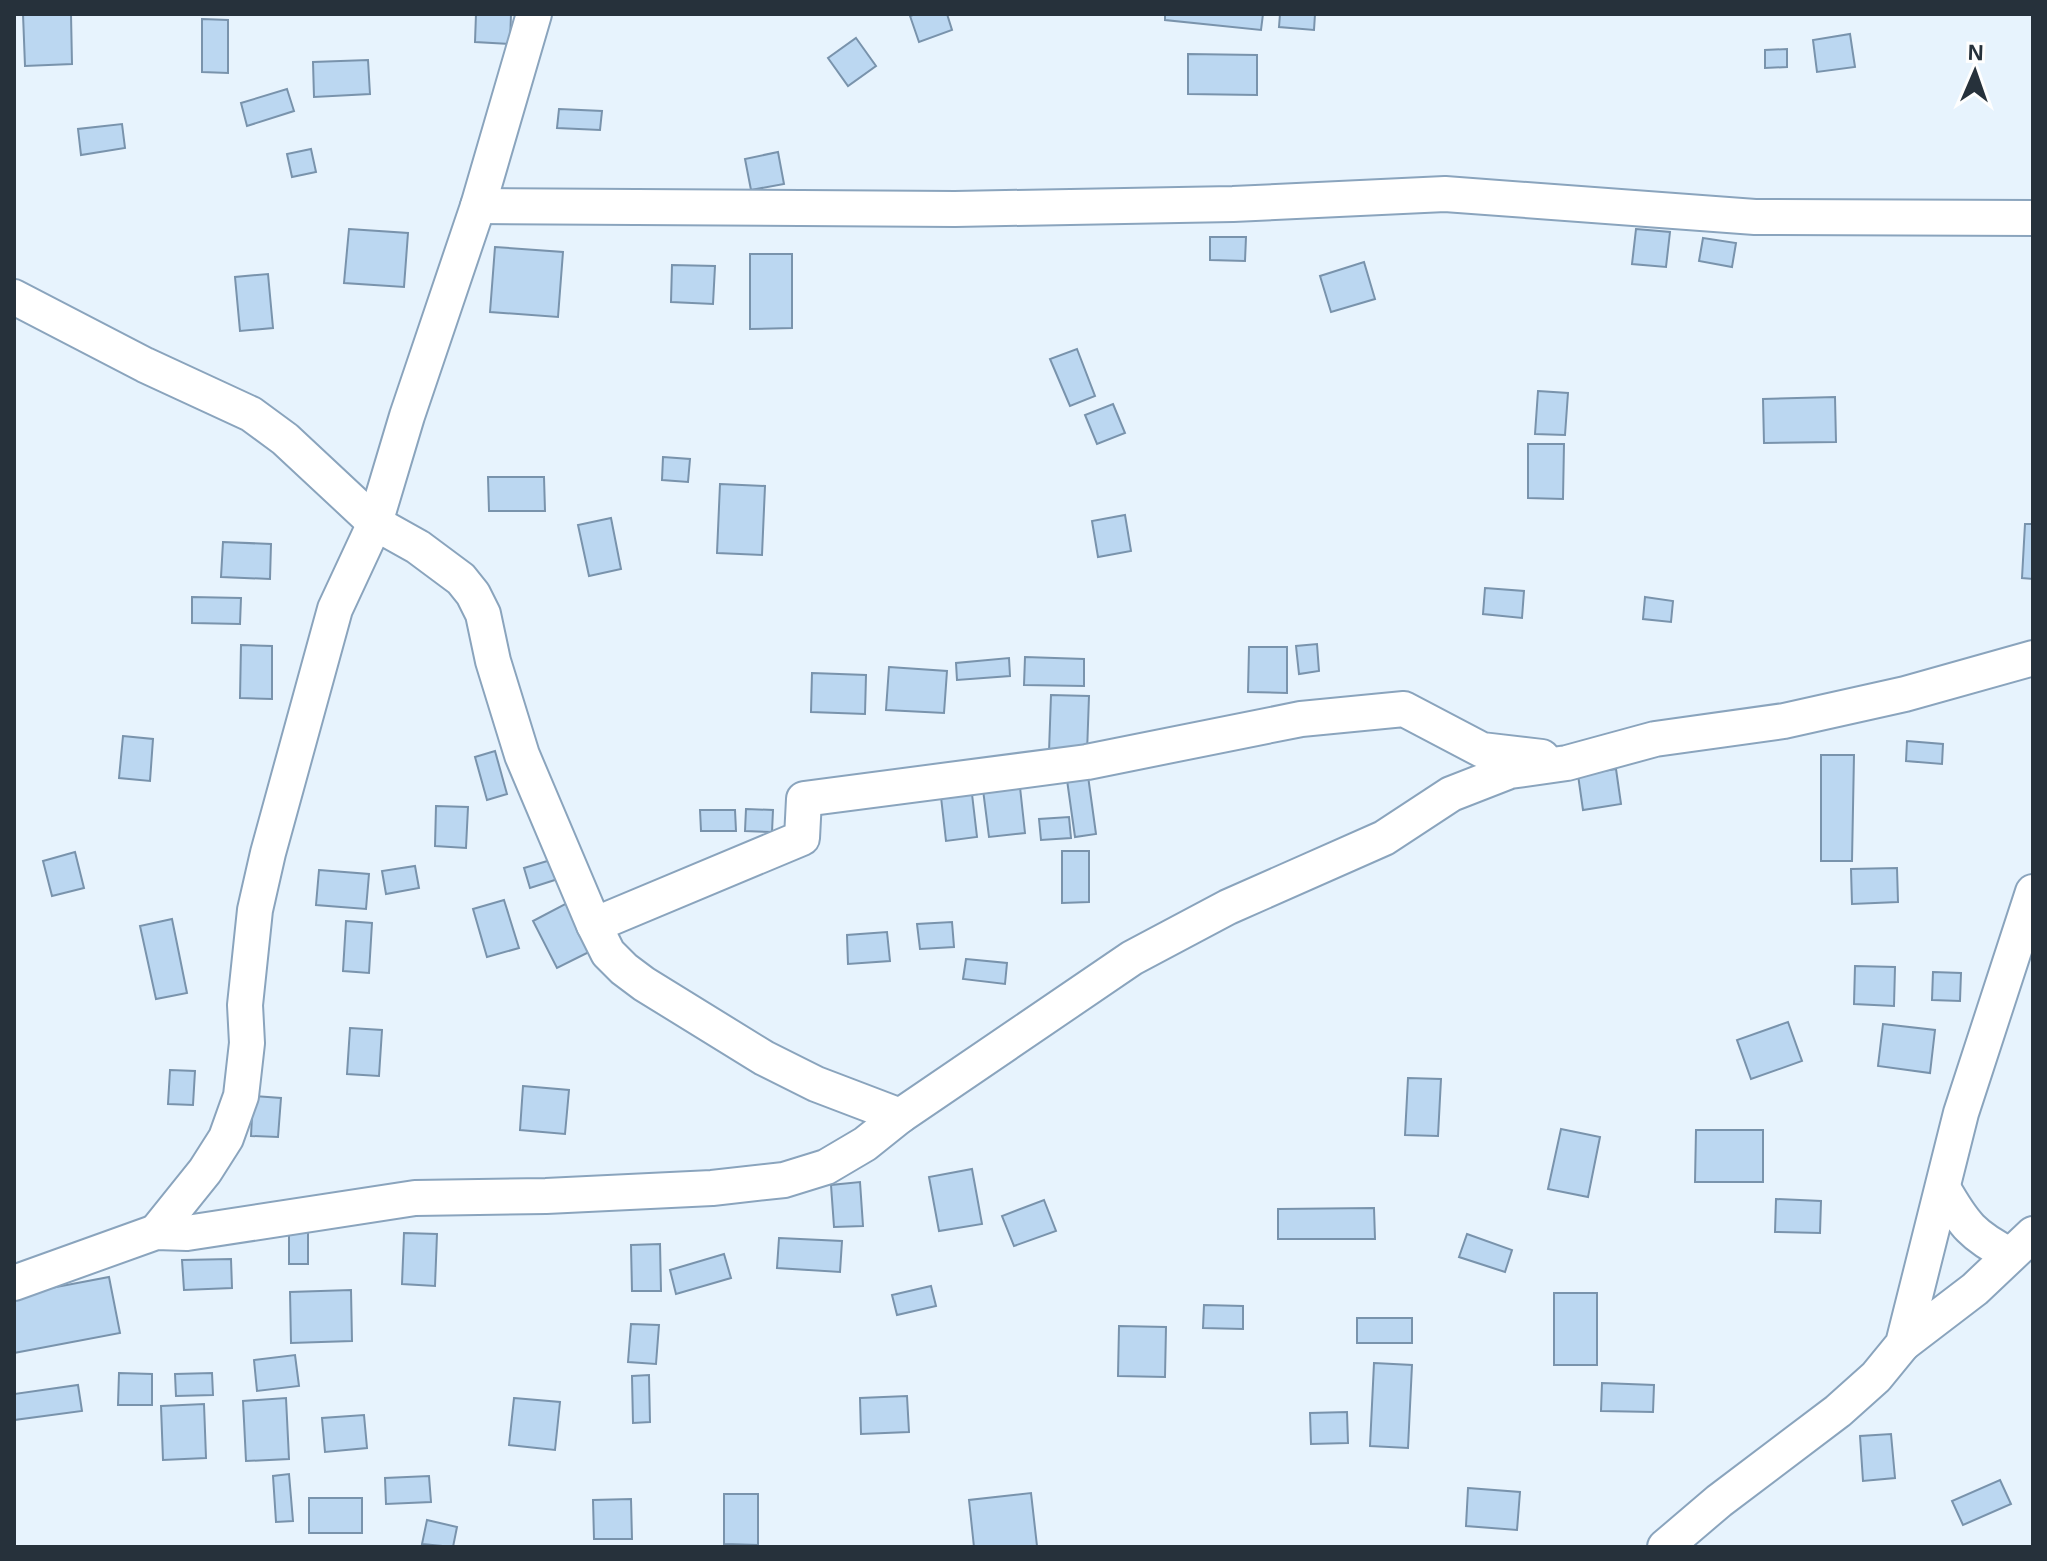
<svg xmlns="http://www.w3.org/2000/svg" width="2047" height="1561" font-family="Arial,sans-serif">
	<rect width="100%" height="100%" fill="#e7f3fd"/>
	<g fill="#bbd7f1" stroke="#7993ac" stroke-width="2">
		<path d="M23 14H71L72 64 25 66Z"/>
		<path d="M476 14H511L510 44 475 42Z"/>
		<path d="M916 14H947L952 30 919 42 910 16Z"/>
		<path d="M1165 14H1263L1261 30 1165 20Z"/>
		<path d="M1280 14H1315L1314 30 1279 27Z"/>
		<path d="M202 19 228 20V73L202 72Z"/>
		<path d="M1850 34 1855 67 1817 72 1813 40Z"/>
		<path d="M856 38 876 66 848 86 828 58Z"/>
		<path d="M1787 49V67L1765 68V50Z"/>
		<path d="M1188 54 1257 55V95L1188 94Z"/>
		<path d="M368 60 370 94 314 97 313 62Z"/>
		<path d="M287 89 294 111 247 126 241 103Z"/>
		<path d="M559 109 602 111 600 130 557 128Z"/>
		<path d="M122 124 125 148 81 155 78 129Z"/>
		<path d="M311 149 316 172 292 177 287 154Z"/>
		<path d="M778 152 784 184 751 190 745 159Z"/>
		<path d="M349 229 408 233 404 287 344 283Z"/>
		<path d="M1636 229 1670 232 1666 267 1632 264Z"/>
		<path d="M1210 237H1246L1245 261 1210 260Z"/>
		<path d="M1703 238 1736 243 1732 267 1699 261Z"/>
		<path d="M495 247 563 252 558 317 490 312Z"/>
		<path d="M750 254H792V328L750 329Z"/>
		<path d="M1364 262 1375 299 1331 312 1320 276Z"/>
		<path d="M672 265 715 266 713 304 671 302Z"/>
		<path d="M268 274 273 328 240 331 235 277Z"/>
		<path d="M1077 349 1095 396 1070 406 1050 359Z"/>
		<path d="M1538 391 1568 393 1565 435 1535 434Z"/>
		<path d="M1835 397 1836 442 1764 443 1763 399Z"/>
		<path d="M1113 404 1125 433 1097 444 1085 415Z"/>
		<path d="M1528 444H1564L1563 499 1528 498Z"/>
		<path d="M663 457 690 459 688 482 662 480Z"/>
		<path d="M488 477H544L545 511H489Z"/>
		<path d="M720 484 765 486 762 555 717 553Z"/>
		<path d="M1125 515 1131 551 1098 557 1092 521Z"/>
		<path d="M611 518 621 569 589 576 578 525Z"/>
		<path d="M2025 524H2033V579L2022 578Z"/>
		<path d="M223 542 271 544 270 579 221 577Z"/>
		<path d="M1485 588 1524 591 1522 618 1483 614Z"/>
		<path d="M192 597 241 598 240 624 192 623Z"/>
		<path d="M1645 597 1673 601 1671 622 1643 619Z"/>
		<path d="M1317 644 1319 671 1299 674 1296 646Z"/>
		<path d="M241 645 272 646V699L240 698Z"/>
		<path d="M1249 647H1287V693L1248 692Z"/>
		<path d="M1025 657 1084 659V686L1024 685Z"/>
		<path d="M1009 658 1010 676 957 680 956 663Z"/>
		<path d="M889 667 947 671 944 713 886 710Z"/>
		<path d="M812 673 866 675 865 714 811 712Z"/>
		<path d="M1051 695 1089 696 1087 753 1049 752Z"/>
		<path d="M123 736 153 739 150 781 119 778Z"/>
		<path d="M1907 741 1943 744 1942 764 1906 761Z"/>
		<path d="M495 751 507 794 487 800 475 757Z"/>
		<path d="M1821 755H1854L1852 861H1821Z"/>
		<path d="M1616 769 1621 804 1583 810 1578 775Z"/>
		<path d="M1088 776 1096 834 1075 837 1067 780Z"/>
		<path d="M1019 778 1025 833 989 837 982 782Z"/>
		<path d="M972 794 977 837 946 841 941 797Z"/>
		<path d="M436 806 468 807 466 848 435 846Z"/>
		<path d="M746 809 773 810 772 832 745 831Z"/>
		<path d="M700 810H735L736 831H701Z"/>
		<path d="M1069 817 1071 838 1041 840 1039 819Z"/>
		<path d="M1062 851H1089V902L1062 903Z"/>
		<path d="M75 852 84 888 52 896 43 861Z"/>
		<path d="M554 859 561 878 530 888 524 868Z"/>
		<path d="M415 866 419 888 386 894 382 871Z"/>
		<path d="M1897 868 1898 902 1852 904 1851 869Z"/>
		<path d="M319 870 369 874 366 909 316 905Z"/>
		<path d="M504 900 519 948 487 957 473 909Z"/>
		<path d="M569 902 593 950 557 968 533 921Z"/>
		<path d="M172 919 187 993 156 999 140 926Z"/>
		<path d="M346 921 372 923 369 973 343 971Z"/>
		<path d="M952 922 954 947 920 949 917 924Z"/>
		<path d="M887 932 890 961 848 964 847 935Z"/>
		<path d="M966 959 1007 963 1005 984 963 979Z"/>
		<path d="M1855 966 1895 967 1894 1006 1854 1004Z"/>
		<path d="M1933 972 1961 973 1960 1001 1932 1000Z"/>
		<path d="M1788 1022 1802 1061 1751 1079 1737 1040Z"/>
		<path d="M1883 1024 1935 1030 1930 1073 1878 1066Z"/>
		<path d="M350 1028 382 1030 379 1076 347 1074Z"/>
		<path d="M170 1070 195 1071 193 1105 168 1104Z"/>
		<path d="M1408 1078 1441 1079 1438 1136 1405 1135Z"/>
		<path d="M523 1086 569 1090 565 1134 520 1130Z"/>
		<path d="M253 1096 281 1098 278 1137 251 1136Z"/>
		<path d="M1561 1129 1600 1137 1588 1197 1548 1189Z"/>
		<path d="M1696 1130H1763V1182H1695Z"/>
		<path d="M972 1169 982 1224 939 1231 929 1177Z"/>
		<path d="M860 1182 863 1226 834 1227 831 1185Z"/>
		<path d="M1776 1199 1821 1201 1820 1233 1775 1232Z"/>
		<path d="M1044 1200 1056 1231 1014 1246 1002 1216Z"/>
		<path d="M1374 1208 1375 1239H1278V1209Z"/>
		<rect x="289" y="1222" width="19" height="42"/>
		<path d="M404 1233 437 1234 435 1286 402 1284Z"/>
		<path d="M1467 1234 1512 1250 1505 1272 1459 1257Z"/>
		<path d="M779 1238 842 1241 840 1272 777 1268Z"/>
		<path d="M660 1244 661 1291H632L631 1245Z"/>
		<path d="M724 1254 731 1278 676 1294 670 1270Z"/>
		<path d="M231 1259 232 1288 184 1290 182 1260Z"/>
		<path d="M109 1277 120 1333 14 1353V1295Z"/>
		<path d="M931 1286 936 1306 897 1315 892 1295Z"/>
		<path d="M351 1290 352 1341 291 1343 290 1292Z"/>
		<rect x="1554" y="1293" width="43" height="72"/>
		<path d="M1204 1305 1243 1306V1329L1203 1328Z"/>
		<rect x="1357" y="1318" width="55" height="25"/>
		<path d="M631 1324 659 1325 656 1364 628 1362Z"/>
		<path d="M1119 1326 1166 1327 1165 1377 1118 1376Z"/>
		<path d="M295 1355 299 1386 257 1391 254 1360Z"/>
		<path d="M1374 1363 1412 1365 1408 1448 1370 1446Z"/>
		<path d="M119 1373 152 1374V1405H118Z"/>
		<path d="M212 1373 213 1395 176 1396 175 1374Z"/>
		<path d="M649 1375 650 1422 633 1423 632 1376Z"/>
		<path d="M1602 1383 1654 1385 1653 1412 1601 1411Z"/>
		<path d="M78 1385 82 1411 14 1420V1394Z"/>
		<path d="M907 1396 909 1432 861 1434 860 1398Z"/>
		<path d="M286 1398 289 1459 246 1461 243 1401Z"/>
		<path d="M514 1398 560 1402 555 1450 509 1445Z"/>
		<path d="M204 1404 206 1458 163 1460 161 1406Z"/>
		<path d="M1347 1412 1348 1443 1311 1444 1310 1413Z"/>
		<path d="M364 1415 367 1448 325 1452 322 1418Z"/>
		<path d="M1891 1434 1895 1478 1863 1481 1860 1436Z"/>
		<path d="M289 1474 293 1521 276 1522 273 1476Z"/>
		<path d="M429 1476 431 1502 386 1504 385 1478Z"/>
		<path d="M2000 1480 2011 1504 1963 1525 1952 1501Z"/>
		<path d="M1468 1488 1520 1492 1517 1530 1466 1526Z"/>
		<path d="M1031 1493 1037 1546 974 1547 969 1500Z"/>
		<path d="M724 1494H758V1545L724 1544Z"/>
		<rect x="309" y="1498" width="53" height="35"/>
		<path d="M631 1499 632 1539H594L593 1500Z"/>
		<path d="M427 1520 457 1527 453 1547 422 1544Z"/>
	</g>
	<g fill="none" stroke-linecap="round" stroke-linejoin="round">
		<defs>
			<g id="street">
				<path d="M478 206 955 209 1233 204 1445 194 1755 217 2033 218"/>
				<path d="M14 297 145 365 251 414 285 439 375 523 418 547 461 579 473 594 483 614 493 661 522 755 594 925 608 953 624 969 644 984 764 1058 816 1084 900 1116"/>
				<path d="M594 925 802 838 804 799 1087 762 1301 719 1404 709 1482 750 1542 757"/>
				<path d="M1943 1188C1964 1225 1973 1236 2010 1255"/>
				<path d="M156 1232 205 1171 226 1138 241 1096 247 1043 245 1005 255 910 268 853 335 609 375 523 407 416 478 206 534 14"/>
				<path d="M14 1283 156 1232 187 1233 415 1198 546 1196 712 1188 784 1180 826 1167 865 1144 900 1116 1132 958 1228 907 1384 838 1451 794 1510 771 1567 763 1655 739 1784 721 1905 694 2033 658"/>
				<path d="M1903 1344 1975 1289 2033 1234"/>
				<path d="M1665 1547 1719 1501 1838 1411 1876 1377 1903 1344 1961 1113 2033 892"/>
			</g>
		</defs>
		<use href="#street" stroke="#8aa4bd" stroke-width="38"/>
		<use href="#street" stroke="#fff" stroke-width="34"/>
	</g>
	<rect width="2047" height="1561" fill="none" stroke="#26313b" stroke-width="32"/>
	<g transform="translate(1975 72) rotate(2)" stroke="#fefefe" stroke-width="6" paint-order="stroke">
	<path d="M0-6L14 30L0 20L-14 30Z" fill="#26313b"/>
	<text y="-12" font-size="22" font-weight="bold" text-anchor="middle" fill="#26313b">N</text>
	</g>
</svg>
